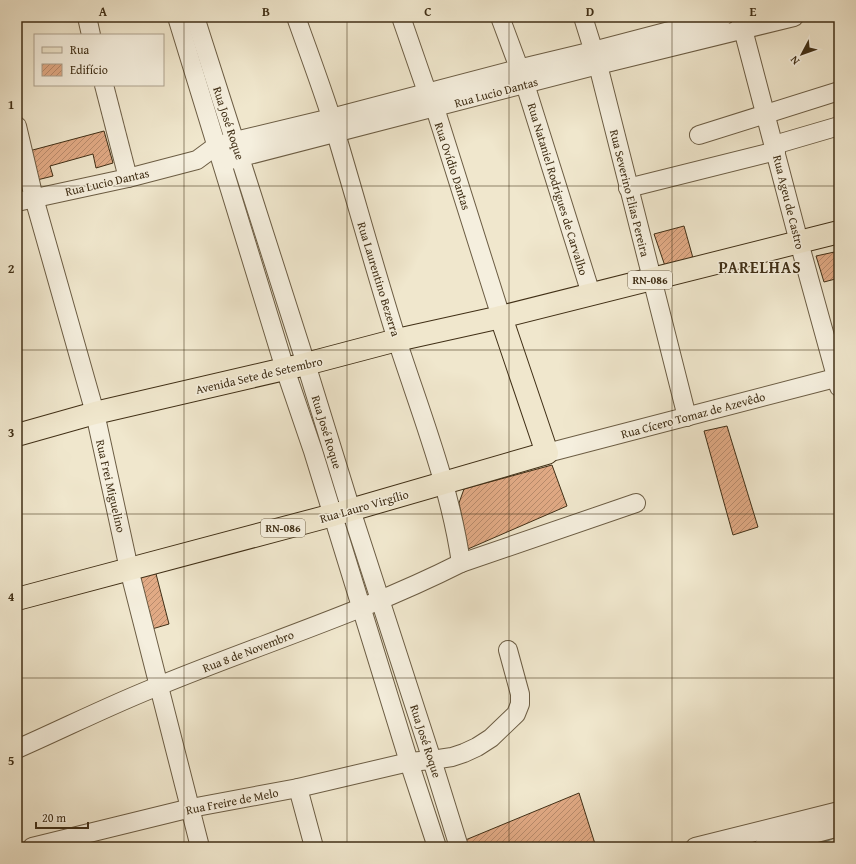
<svg xmlns="http://www.w3.org/2000/svg" width="856" height="864" font-family="'Gentium Book Plus',serif">
	<defs>
		<pattern id="building-hatch" width="6" height="6" patternUnits="userSpaceOnUse"><rect width="6" height="6" fill="#e1aa85"/><path d="M-1 1l2-2M0 6l6-6M5 7l2-2" fill="none" stroke="#b88b6c"/></pattern>
	</defs>
	<rect width="100%" height="100%" fill="#f0e7cd"/>
	<filter id="stains"><feTurbulence type="fractalNoise" baseFrequency=".005" numOctaves="4"/><feColorMatrix values="0 0 0 0 .2 0 0 0 0 .09 0 0 0 0 .02 0 0 0 .5 -.17"/></filter>
	<radialGradient id="worn" r=".72"><stop offset=".6" stop-color="#630" stop-opacity="0"/><stop offset="1" stop-color="#630" stop-opacity=".3"/></radialGradient>
	<g fill="none" stroke-linecap="round" stroke-linejoin="round">
		<path stroke="#77857a" stroke-width="5" d="M808 847 832 837"/>
	</g>
	<g fill="url(#building-hatch)" stroke="#402f16">
		<path d="M104 131 113 163 96 168 93 154 50 166 53 176 37 180 29 151Z"/>
		<path d="M684 226 693 258 665 266 654 234Z"/>
		<path d="M839 251V278L824 282 816 256Z"/>
		<path d="M727 426 758 527 733 535 704 431Z"/>
		<path d="M552 465 567 506 468 549 459 503 464 489Z"/>
		<path d="M155 570 169 624 152 629 137 574Z"/>
		<path d="M579 793 596 847H465L463 841Z"/>
	</g>
	<g fill="none" stroke-linecap="round" stroke-linejoin="round">
		<defs>
			<g id="minor">
				<path d="M87 17 91 35"/>
				<path d="M177 17 285 369 313 451 409 762 437 847"/>
				<path d="M195 17 306 364 351 510 432 760 459 847"/>
				<path d="M401 17 427 92 435 108 501 317"/>
				<path d="M500 17 525 84 591 294"/>
				<path d="M583 17 598 65 687 417"/>
				<path d="M740 18 799 242 839 387"/>
				<path d="M104 85 128 178"/>
				<path d="M17 126 34 198 95 413 129 569 200 847"/>
				<path d="M699 135 839 91"/>
				<path d="M774 145 839 126"/>
				<path d="M230 160 598 65 794 17"/>
				<path d="M628 188 776 151"/>
				<path d="M17 202 128 178 197 160 216 146 235 141 331 118 518 69 593 51 723 17"/>
				<path d="M547 453 839 377"/>
				<path d="M461 563 636 503"/>
				<path d="M17 749C65 728 112 704 161 685 261 644 364 612 461 563 450 486 421 414 397 340 374 267 354 193 332 120 321 85 308 51 296 17"/>
				<path d="M298 788 314 847"/>
				<path d="M32 847 191 808 298 788 409 762 432 760 452 757 464 753 477 747 491 738 516 714 520 704V694L508 650"/>
				<path d="M695 847 839 811"/>
				<path d="M763 847 839 827"/>
			</g>
			<g id="major">
				<path d="M17 435 95 413 306 364 397 340 501 317 839 232"/>
				<path d="M17 599 333 515 547 453 501 317"/>
			</g>
		</defs>
		<use href="#minor" stroke="#6c5d44" stroke-width="20"/>
		<use href="#major" stroke="#402f16" stroke-width="24"/>
		<use href="#minor" stroke="#f5efde" stroke-width="18"/>
		<use href="#major" stroke="#f0e7cd" stroke-width="22"/>
	</g>
	<path fill="none" stroke="#402f16" stroke-width="1" stroke-opacity="0.55" d="M184 17V847M347 17V847M509 17V847M672 17V847M17 186H839M17 350H839M17 514H839M17 678H839"/>
	<g text-anchor="middle" dominant-baseline="central" stroke-width="3" stroke-linejoin="round" paint-order="stroke">
		<g fill="#f5efde" stroke="#766952" stroke-width="1">
			<rect x="628" y="271" width="44" height="18" rx="3"/>
			<rect x="261" y="519" width="44" height="18" rx="3"/>
		</g>
		<g font-size="11" font-weight="bold" fill="#402f16">
			<text x="650" y="280">RN-086</text>
			<text x="283" y="528">RN-086</text>
		</g>
		<g font-size="12" fill="#402f16" stroke="#f5efde">
			<text transform="translate(496 92) rotate(-15)">Rua Lucio Dantas</text>
			<text transform="translate(229 123) rotate(72)">Rua José Roque</text>
			<text transform="translate(453 166) rotate(72)">Rua Ovídio Dantas</text>
			<text transform="translate(107 182) rotate(-13)">Rua Lucio Dantas</text>
			<text transform="translate(558 189) rotate(73)">Rua Nataniel Rodrigues de Carvalho</text>
			<text transform="translate(630 193) rotate(76)">Rua Severino Elias Pereira</text>
			<text transform="translate(789 202) rotate(76)">Rua Ageu de Castro</text>
			<text transform="translate(379 279) rotate(73)">Rua Laurentino Bezerra</text>
			<text transform="translate(259 375) rotate(-13)">Avenida Sete de Setembro</text>
			<text transform="translate(693 415) rotate(-15)">Rua Cícero Tomaz de Azevêdo</text>
			<text transform="translate(327 432) rotate(73)">Rua José Roque</text>
			<text transform="translate(111 486) rotate(77)">Rua Frei Miguelino</text>
			<text transform="translate(364 506) rotate(-16)">Rua Lauro Virgílio</text>
			<text transform="translate(248 651) rotate(-21)">Rua 8 de Novembro</text>
			<text transform="translate(426 741) rotate(72)">Rua José Roque</text>
			<text transform="translate(232 801) rotate(-11)">Rua Freire de Melo</text>
		</g>
		<g font-size="16" font-weight="bold" letter-spacing="1" fill="#402f16" stroke="#f5efde">
			<text x="760" y="267">PARELHAS</text>
		</g>
	</g>
	<rect width="856" height="864" fill="none" stroke="#f0e7cd" stroke-width="44"/>
	<rect x="34" y="34" width="130" height="52" fill="#f5efde" stroke="#ada28e"/>
	<rect x="42" y="47" width="20" height="6" fill="#f0e7cd" stroke="#ada28e"/>
	<text x="70" y="54" font-size="12" fill="#402f16">Rua</text>
	<rect x="42" y="64" width="20" height="12" fill="url(#building-hatch)" stroke="#ada28e"/>
	<text x="70" y="74" font-size="12" fill="#402f16">Edifício</text>
	<g transform="translate(802 54) rotate(229)" stroke="#f5efde" stroke-width="3" paint-order="stroke">
	<path d="M0-3L7 15L0 10L-7 15Z" fill="#402f16"/>
	<text y="-6" font-size="11" font-weight="bold" text-anchor="middle" fill="#402f16">N</text>
	</g>
	<path d="M36 822v6h52v-6" fill="none" stroke="#402f16" stroke-width="2"/>
	<text x="42" y="822" font-size="12" fill="#402f16" stroke="#f5efde" stroke-width="3" paint-order="stroke">20 m</text>
	<rect x="22" y="22" width="812" height="820" fill="none" stroke="#402f16" stroke-width="1.5"/>
	<g font-size="13" text-anchor="middle" font-weight="bold" fill="#402f16">
		<text x="103" y="16">A</text>
		<text x="266" y="16">B</text>
		<text x="428" y="16">C</text>
		<text x="590" y="16">D</text>
		<text x="753" y="16">E</text>
		<text x="11" y="109">1</text>
		<text x="11" y="273">2</text>
		<text x="11" y="437">3</text>
		<text x="11" y="601">4</text>
		<text x="11" y="765">5</text>
	</g>
	<rect width="100%" height="100%" filter="url(#stains)"/>
	<rect width="100%" height="100%" fill="url(#worn)"/>
</svg>
